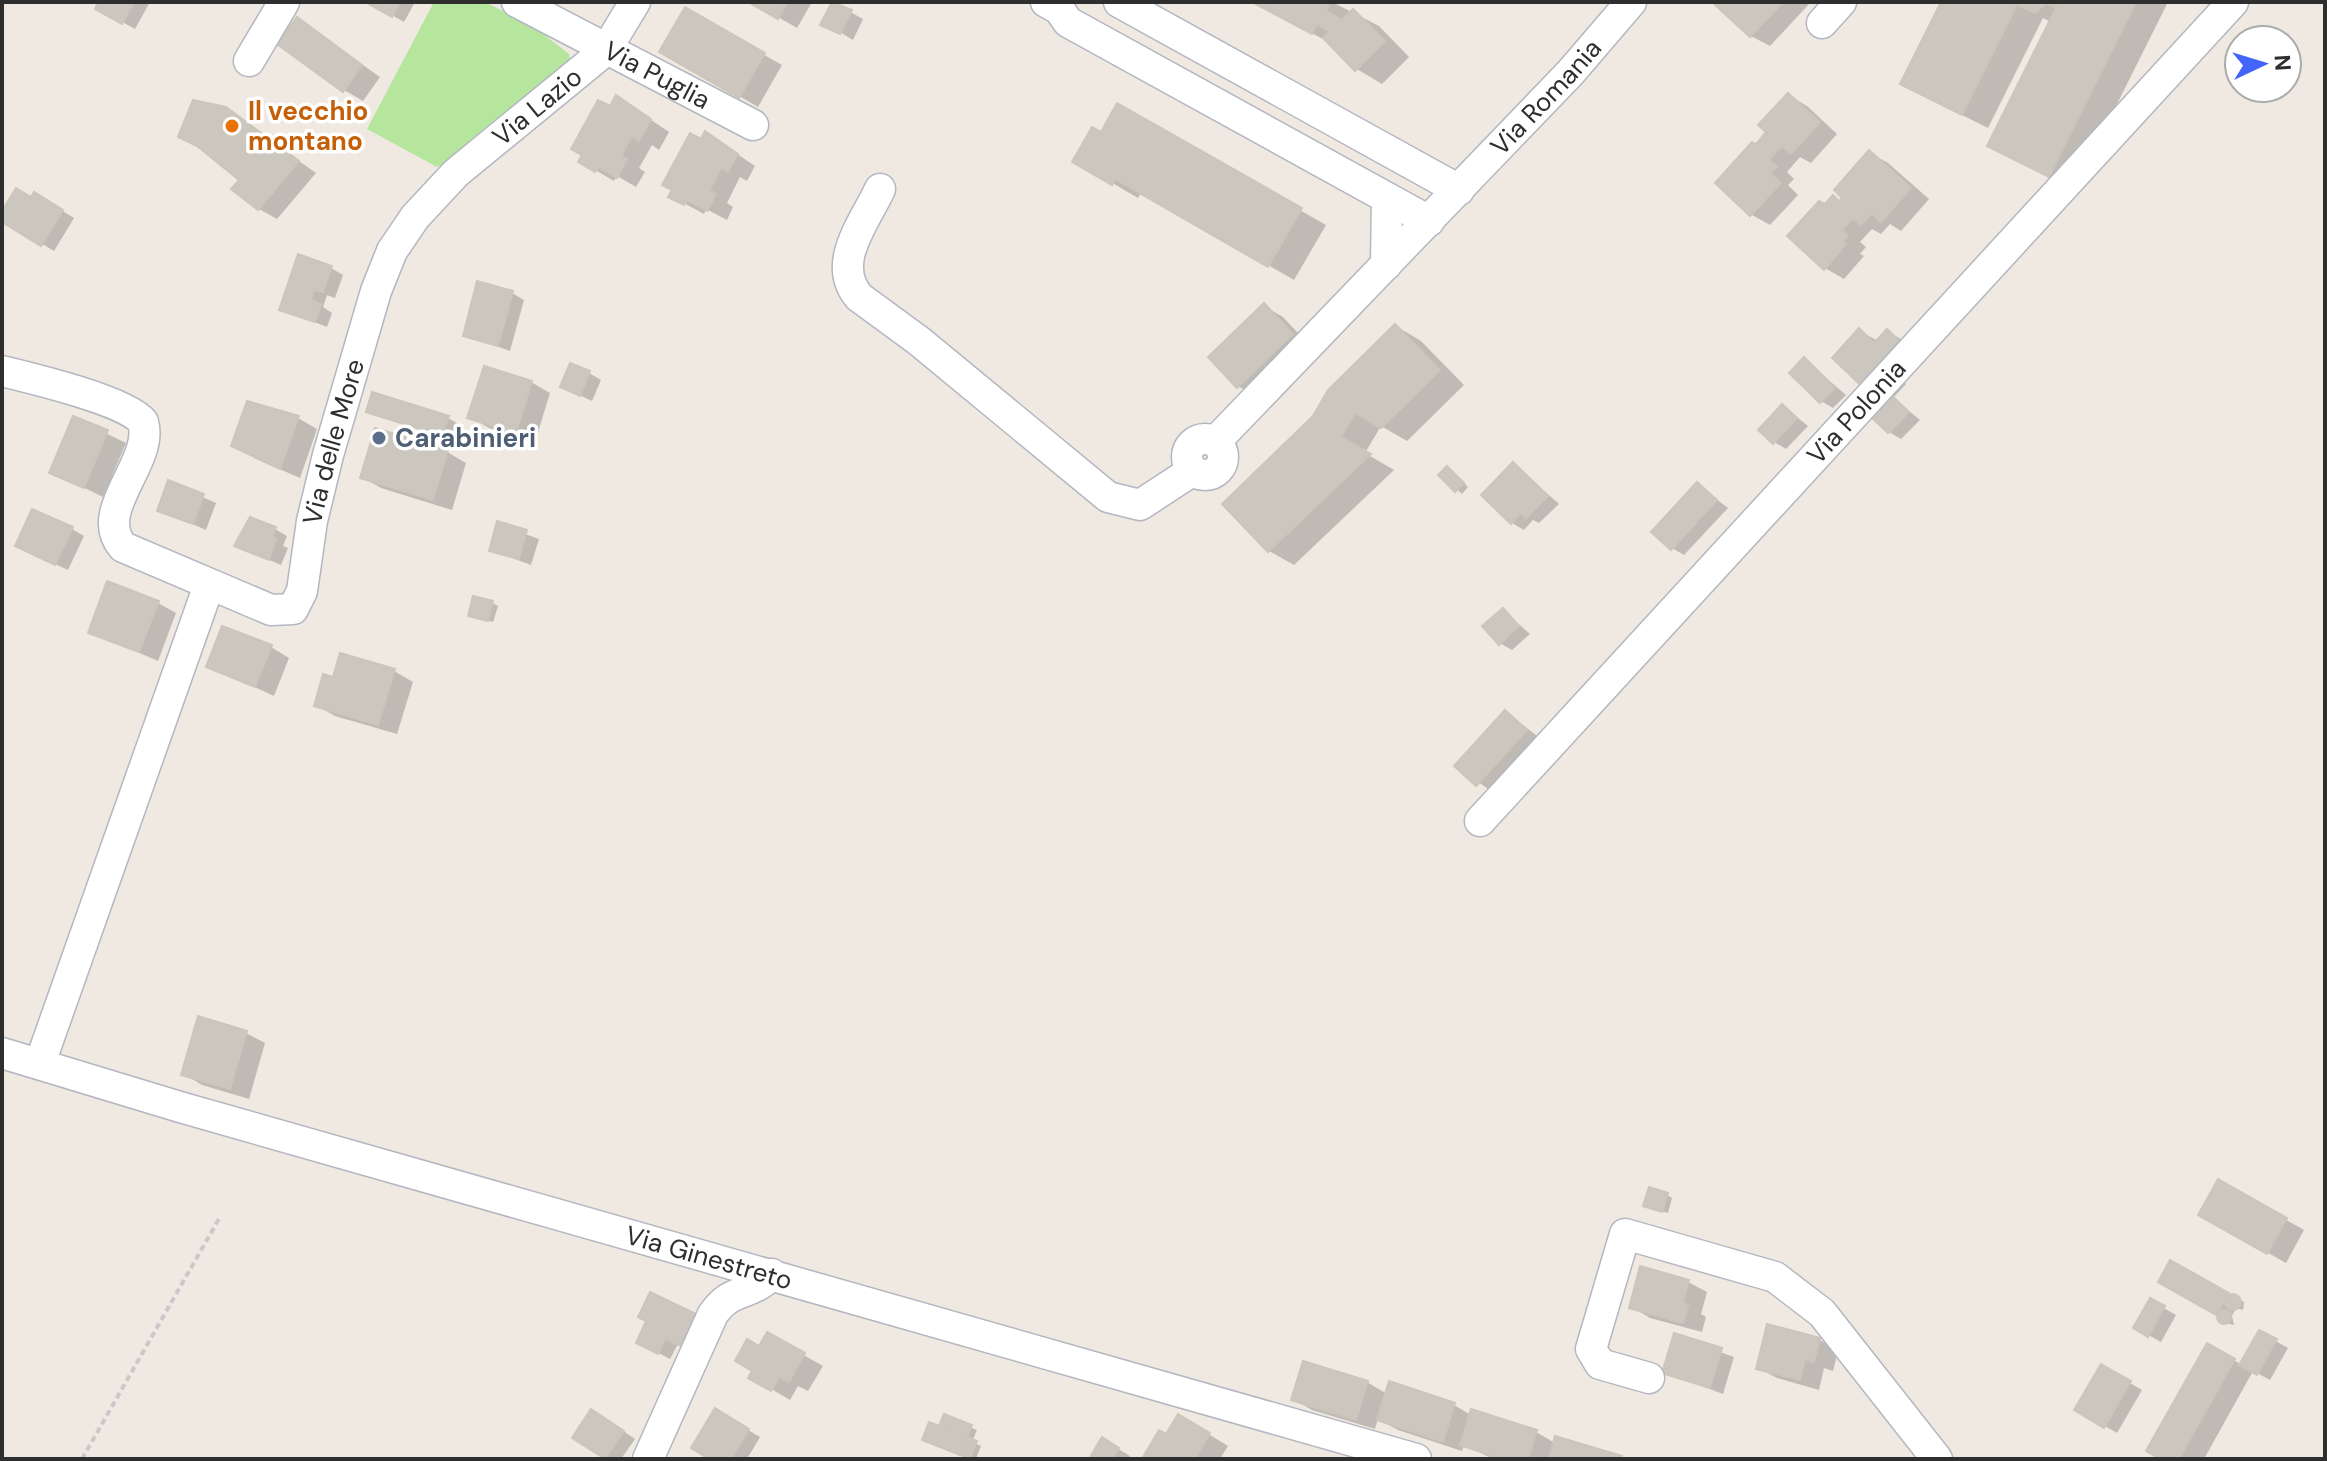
<svg xmlns="http://www.w3.org/2000/svg" width="2327" height="1461" font-family="'DM Sans',sans-serif">
	<rect width="100%" height="100%" fill="#efe9e1"/>
	<path fill="#b6e59e" d="M434 2H485L534 27 569 54 571 65 461 155 437 167 367 129Z"/>
	<g fill="#0003">
		<path d="M101 2H150L135 29 97 8Z"/>
		<path d="M369 2H415L404 22Z"/>
		<path d="M752 2H812L797 28Z"/>
		<path d="M1254 2H1332L1379 26 1409 57 1382 84 1357 69 1332 44Z"/>
		<path d="M1715 2H1811L1770 46 1751 36Z"/>
		<path d="M1944 2H2168L2074 190 2015 160 2051 22 2043 18 1988 128 1928 98Z"/>
		<path d="M834 3 863 19 853 40 833 28Z"/>
		<path d="M685 10 782 65 758 107 662 51Z"/>
		<path d="M298 20 380 77 363 101 344 90Z"/>
		<path d="M1788 95 1807 106 1837 134 1811 163 1800 157 1787 172 1794 179 1788 185 1798 195 1770 225 1752 215 1717 183 1770 152 1769 132Z"/>
		<path d="M617 97 669 132 659 150 652 145 639 168 645 172 636 187 617 176 614 181 580 161Z"/>
		<path d="M1118 106 1326 225 1294 280 1141 192 1138 198 1075 161 1102 135Z"/>
		<path d="M225 109 316 173 277 219 259 209 242 179Z"/>
		<path d="M702 142 724 145 755 166 747 181 740 177 727 203 733 207 727 220 706 209 704 214 671 196Z"/>
		<path d="M1870 153 1888 163 1929 199 1901 231 1890 224 1881 234 1872 229 1860 242 1866 247 1860 254 1864 256 1844 279 1825 268V206L1833 198 1841 202Z"/>
		<path d="M35 194 74 218 54 251 2 220V214Z"/>
		<path d="M331 268 343 275 335 298 327 295 323 307 332 313 327 327 282 309Z"/>
		<path d="M512 293 524 300 510 351 465 335Z"/>
		<path d="M1264 306 1283 317 1310 346 1257 397 1238 386Z"/>
		<path d="M1396 326 1421 341 1464 385 1407 441 1381 426 1365 453 1394 470 1294 565 1269 551 1315 418Z"/>
		<path d="M1860 331 1878 341 1887 331 1906 342 1902 380 1906 384 1893 398 1920 420 1901 439 1889 432Z"/>
		<path d="M1805 360 1846 395 1833 408 1821 401Z"/>
		<path d="M589 373 601 380 592 401 562 387Z"/>
		<path d="M531 382 550 393 535 442 489 428 470 417Z"/>
		<path d="M249 403 298 418 317 429 300 478 254 458Z"/>
		<path d="M1783 406 1808 426 1786 449 1774 442Z"/>
		<path d="M368 411 448 418 460 425 455 442Z"/>
		<path d="M74 418 126 443 103 497 52 472Z"/>
		<path d="M447 452 466 463 452 510 381 488 362 477Z"/>
		<path d="M1514 464 1559 504 1539 523 1533 520 1524 530 1512 523Z"/>
		<path d="M1452 472 1468 487 1462 494 1441 475Z"/>
		<path d="M170 483 216 503 206 530 160 510Z"/>
		<path d="M1698 485 1728 508 1684 555 1672 548Z"/>
		<path d="M498 524 539 539 531 565 491 550Z"/>
		<path d="M72 529 84 536 68 570 29 552Z"/>
		<path d="M275 529 287 536 283 546 288 548 281 565 237 546Z"/>
		<path d="M158 603 176 613 158 661 91 632Z"/>
		<path d="M492 603 498 606 493 622 471 615Z"/>
		<path d="M1503 610 1530 634 1512 650 1500 643Z"/>
		<path d="M271 647 289 658 274 696 209 666Z"/>
		<path d="M394 671 413 682 397 734 335 716 316 705 335 680Z"/>
		<path d="M1506 712 1545 742 1496 795 1457 766Z"/>
		<path d="M246 1033 265 1043 249 1099 202 1085 184 1074Z"/>
		<path d="M2219 1182 2304 1230 2286 1263 2201 1215Z"/>
		<path d="M1667 1195 1672 1198 1668 1213 1651 1208Z"/>
		<path d="M2171 1262 2244 1302 2243 1310 2236 1308 2232 1316 2234 1325 2221 1322V1316L2160 1281Z"/>
		<path d="M1688 1282 1707 1292 1701 1314 1706 1317 1702 1332 1650 1318 1632 1307Z"/>
		<path d="M651 1295 707 1323 694 1352 678 1344 670 1359 651 1349Z"/>
		<path d="M2151 1301 2176 1315 2161 1342 2136 1328Z"/>
		<path d="M1769 1327 1820 1340 1838 1351 1833 1371 1824 1368 1819 1390 1777 1378 1758 1368Z"/>
		<path d="M2260 1332 2288 1348 2270 1380 2253 1371 2204 1459H2164L2208 1345 2242 1365Z"/>
		<path d="M768 1335 823 1366 808 1391 798 1386 790 1400 751 1377Z"/>
		<path d="M1675 1336 1734 1357 1723 1394 1664 1372Z"/>
		<path d="M2102 1367 2142 1390 2117 1433 2077 1410Z"/>
		<path d="M1367 1382 1387 1394 1390 1384 1454 1405 1471 1415 1472 1412 1536 1432 1555 1443 1624 1459H1493L1464 1445 1462 1451 1398 1430 1378 1419 1375 1429 1312 1410 1293 1399Z"/>
		<path d="M716 1411 760 1437 747 1459H713Z"/>
		<path d="M1179 1416 1228 1446 1220 1459 1145 1456 1167 1437Z"/>
		<path d="M945 1417 977 1430 972 1442 981 1446 976 1459 925 1439 948 1432Z"/>
		<path d="M604 1418 635 1439 621 1459H607L574 1437Z"/>
		<path d="M1103 1440 1130 1456 1128 1459H1091Z"/>
	</g>
	<g fill="#cbc7bf" stroke="#cbc5ba" stroke-width="2">
		<path d="M98 2H134L122 24 95 9Z"/>
		<path d="M365 2H400L392 17Z"/>
		<path d="M748 2H787L778 19Z"/>
		<path d="M832 2 852 10 840 34 820 25Z"/>
		<path d="M1252 2H1330L1326 11 1342 20 1353 9 1385 41 1355 71 1323 38 1330 31 1317 24 1312 34Z"/>
		<path d="M1712 2H1783L1750 37Z"/>
		<path d="M1941 2H2136L2049 177 1987 146 2056 8 2046 3 2035 13 2017 5 1962 115 1900 84Z"/>
		<path d="M685 7 765 53 739 98 659 52Z"/>
		<path d="M297 17 362 65 343 92 277 44Z"/>
		<path d="M1788 93 1820 122 1791 154 1782 146 1769 160 1777 167 1770 173 1781 183 1750 216 1715 183 1752 142 1761 147 1757 143 1766 132 1758 125Z"/>
		<path d="M616 95 651 119 639 141 632 136 621 156 627 159 617 178 598 167 595 172 578 162 582 155 571 149 598 100 610 106Z"/>
		<path d="M193 100 226 107 299 161 258 210 231 189 239 180 197 146 178 137Z"/>
		<path d="M1117 103 1302 208 1268 267 1115 179 1112 185 1072 162 1092 127 1101 132Z"/>
		<path d="M705 131 738 154 728 172 721 168 709 191 716 194 707 211 687 200 684 205 668 197 672 190 662 185 690 133 701 139Z"/>
		<path d="M1869 150 1911 188 1881 222 1872 213 1861 225 1853 218 1842 230 1848 235 1843 242 1846 244 1824 270 1787 236 1819 201 1825 204 1833 195 1839 201 1842 198 1834 190Z"/>
		<path d="M16 188 31 197 34 192 63 210 41 246 2 222V211Z"/>
		<path d="M298 254 332 266 323 292 314 290 311 300 321 304 315 322 279 310Z"/>
		<path d="M477 281 513 291 498 346 463 336Z"/>
		<path d="M1264 303 1293 334 1237 388 1208 357Z"/>
		<path d="M1395 324 1440 370 1381 428 1355 413 1341 437 1371 454 1268 552 1222 504 1313 416 1328 390Z"/>
		<path d="M1859 328 1874 343 1887 329 1905 346 1869 393 1832 358Z"/>
		<path d="M1804 357 1835 388 1820 403 1789 373Z"/>
		<path d="M570 363 590 371 580 396 560 387Z"/>
		<path d="M484 366 532 381 516 433 467 418Z"/>
		<path d="M372 392 449 416 442 436 366 412Z"/>
		<path d="M1891 395 1909 412 1888 433 1870 416Z"/>
		<path d="M247 401 299 416 280 469 231 446Z"/>
		<path d="M1782 404 1797 418 1773 444 1758 430Z"/>
		<path d="M73 416 108 430 84 488 49 473Z"/>
		<path d="M375 428 448 450 433 500 360 478Z"/>
		<path d="M1513 462 1548 496 1526 518 1521 513 1511 524 1481 495Z"/>
		<path d="M1447 466 1464 483 1455 492 1438 475Z"/>
		<path d="M168 480 204 494 193 524 157 511Z"/>
		<path d="M1697 482 1717 500 1671 550 1651 532Z"/>
		<path d="M32 509 73 527 55 565 15 546Z"/>
		<path d="M250 517 276 527 272 537 276 539 269 560 234 546Z"/>
		<path d="M497 521 527 530 519 559 489 551Z"/>
		<path d="M107 581 159 601 139 652 88 633Z"/>
		<path d="M473 596 493 601 488 621 468 616Z"/>
		<path d="M1503 608 1519 626 1499 645 1482 626Z"/>
		<path d="M222 626 272 645 255 687 206 667Z"/>
		<path d="M340 653 395 669 378 725 314 706 323 674 333 677Z"/>
		<path d="M1505 710 1527 730 1476 786 1454 766Z"/>
		<path d="M198 1016 247 1031 230 1089 181 1075Z"/>
		<path d="M2218 1179 2287 1218 2267 1254 2198 1215Z"/>
		<path d="M1649 1187 1668 1193 1662 1212 1643 1206Z"/>
		<path d="M2170 1260 2229 1293 2216 1315 2158 1282Z"/>
		<path d="M1640 1266 1689 1280 1683 1303 1688 1305 1683 1323 1629 1308Z"/>
		<path d="M650 1292 696 1314 681 1346 665 1339 658 1354 636 1343 646 1321 638 1317Z"/>
		<circle cx="2233" cy="1302" r="8"/>
		<path d="M2150 1298 2165 1306 2148 1337 2133 1328Z"/>
		<circle cx="2224" cy="1317" r="7"/>
		<path d="M1767 1324 1820 1338 1814 1362 1805 1359 1800 1380 1756 1369Z"/>
		<path d="M2259 1330 2277 1339 2257 1375 2239 1365Z"/>
		<path d="M767 1332 805 1353 789 1382 779 1377 771 1391 748 1378 752 1371 735 1361 747 1339 759 1346Z"/>
		<path d="M1674 1333 1722 1348 1710 1388 1662 1373Z"/>
		<path d="M2207 1343 2235 1359 2179 1459H2160L2146 1451Z"/>
		<path d="M1303 1361 1368 1381 1356 1420 1291 1400Z"/>
		<path d="M2101 1364 2131 1381 2104 1428 2074 1410Z"/>
		<path d="M1389 1381 1455 1403 1443 1442 1377 1420Z"/>
		<path d="M715 1408 749 1429 731 1459H709L691 1448Z"/>
		<path d="M591 1409 624 1431 605 1459 572 1438Z"/>
		<path d="M1471 1409 1537 1430 1528 1459H1502L1460 1445Z"/>
		<path d="M944 1414 972 1425 967 1437 939 1426Z"/>
		<path d="M1178 1414 1210 1433 1195 1459 1143 1457 1159 1430 1166 1434Z"/>
		<path d="M929 1422 967 1437 960 1455 922 1440Z"/>
		<path d="M1555 1436 1622 1456 1621 1459H1549Z"/>
		<path d="M967 1437 977 1441 970 1459 960 1455Z"/>
		<path d="M1102 1437 1119 1448 1112 1459H1089Z"/>
	</g>
	<g fill="none" stroke-linecap="round" stroke-linejoin="round">
		<defs>
			<g id="minor">
				<path id="s1" d="M517 2 753 125"/>
				<path d="M1046 2 1059 9 1068 22 1429 221"/>
				<path d="M1119 2 1459 190"/>
				<path d="M1822 23 1841 2"/>
				<path d="M249 61 284 2"/>
				<path d="M880 189C865 222 830 263 859 297L919 341 1108 497 1140 505 1192 471"/>
				<path d="M1386 265 1387 198"/>
				<path id="s2" d="M2 371C31 378 127 401 143 422 155 462 91 511 123 547L271 610 293 609 302 591 312 521 328 455 376 291 392 251 415 217 456 173 606 50 635 2"/>
				<circle cx="1205" cy="457" r="18"/>
				<path id="s3" d="M1215 442 1571 72 1631 2"/>
				<path id="s4" d="M1480 821 2233 2"/>
				<path id="s5" d="M2 1053 180 1107 1416 1459"/>
				<path d="M40 1063 209 585"/>
				<path d="M1649 1378 1600 1364 1591 1349 1625 1234 1775 1277 1822 1313 1937 1459"/>
				<path d="M648 1459 713 1314C733 1286 749 1298 772 1274"/>
			</g>
		</defs>
		<use href="#minor" stroke="#b4b7c1" stroke-width="33"/>
		<path stroke="#c9c9c9" stroke-width="4" stroke-dasharray="6 4" stroke-linecap="butt" d="M82 1459 220 1217"/>
		<use href="#minor" stroke="#fff" stroke-width="30"/>
	</g>
	<circle fill="#e8710a" stroke="#fff" stroke-width="3" cx="232" cy="126" r="8"/>
	<circle fill="#5c6f8a" stroke="#fff" stroke-width="3" cx="379" cy="438" r="8"/>
	<g text-anchor="middle" dominant-baseline="central" stroke-width="7" stroke-linejoin="round" paint-order="stroke">
		<g font-size="26" fill="#2e2e2e" stroke="#fff">
			<text stroke="none"><textPath href="#s1" startOffset="158">Via Puglia</textPath></text>
			<text stroke="none"><textPath href="#s3" startOffset="478">Via Romania</textPath></text>
			<text stroke="none"><textPath href="#s2" startOffset="1046">Via Lazio</textPath></text>
			<text stroke="none"><textPath href="#s4" startOffset="556">Via Polonia</textPath></text>
			<text stroke="none"><textPath href="#s2" startOffset="640">Via delle More</textPath></text>
			<text stroke="none"><textPath href="#s5" startOffset="736">Via Ginestreto</textPath></text>
		</g>
		<g font-size="26" font-weight="bold" fill="#c56008" stroke="#fff" text-anchor="start">
			<text x="248" y="111">Il vecchio<tspan x="248" dy="30">montano</tspan></text>
		</g>
		<g font-size="26" font-weight="bold" fill="#4e5e75" stroke="#fff" text-anchor="start">
			<text x="395" y="438">Carabinieri</text>
		</g>
	</g>
	<rect width="2327" height="1461" fill="none" stroke="#2e2e2e" stroke-width="8"/>
	<g transform="translate(2263 64) rotate(86)"><circle r="38" fill="#ffffff" stroke="#ababab" stroke-width="2"/>
	<path d="M0-6L14 30L0 20L-14 30Z" fill="#4264fb"/>
	<text y="-12" font-size="22" font-weight="bold" text-anchor="middle" fill="#2e2e2e">N</text>
	</g>
</svg>
